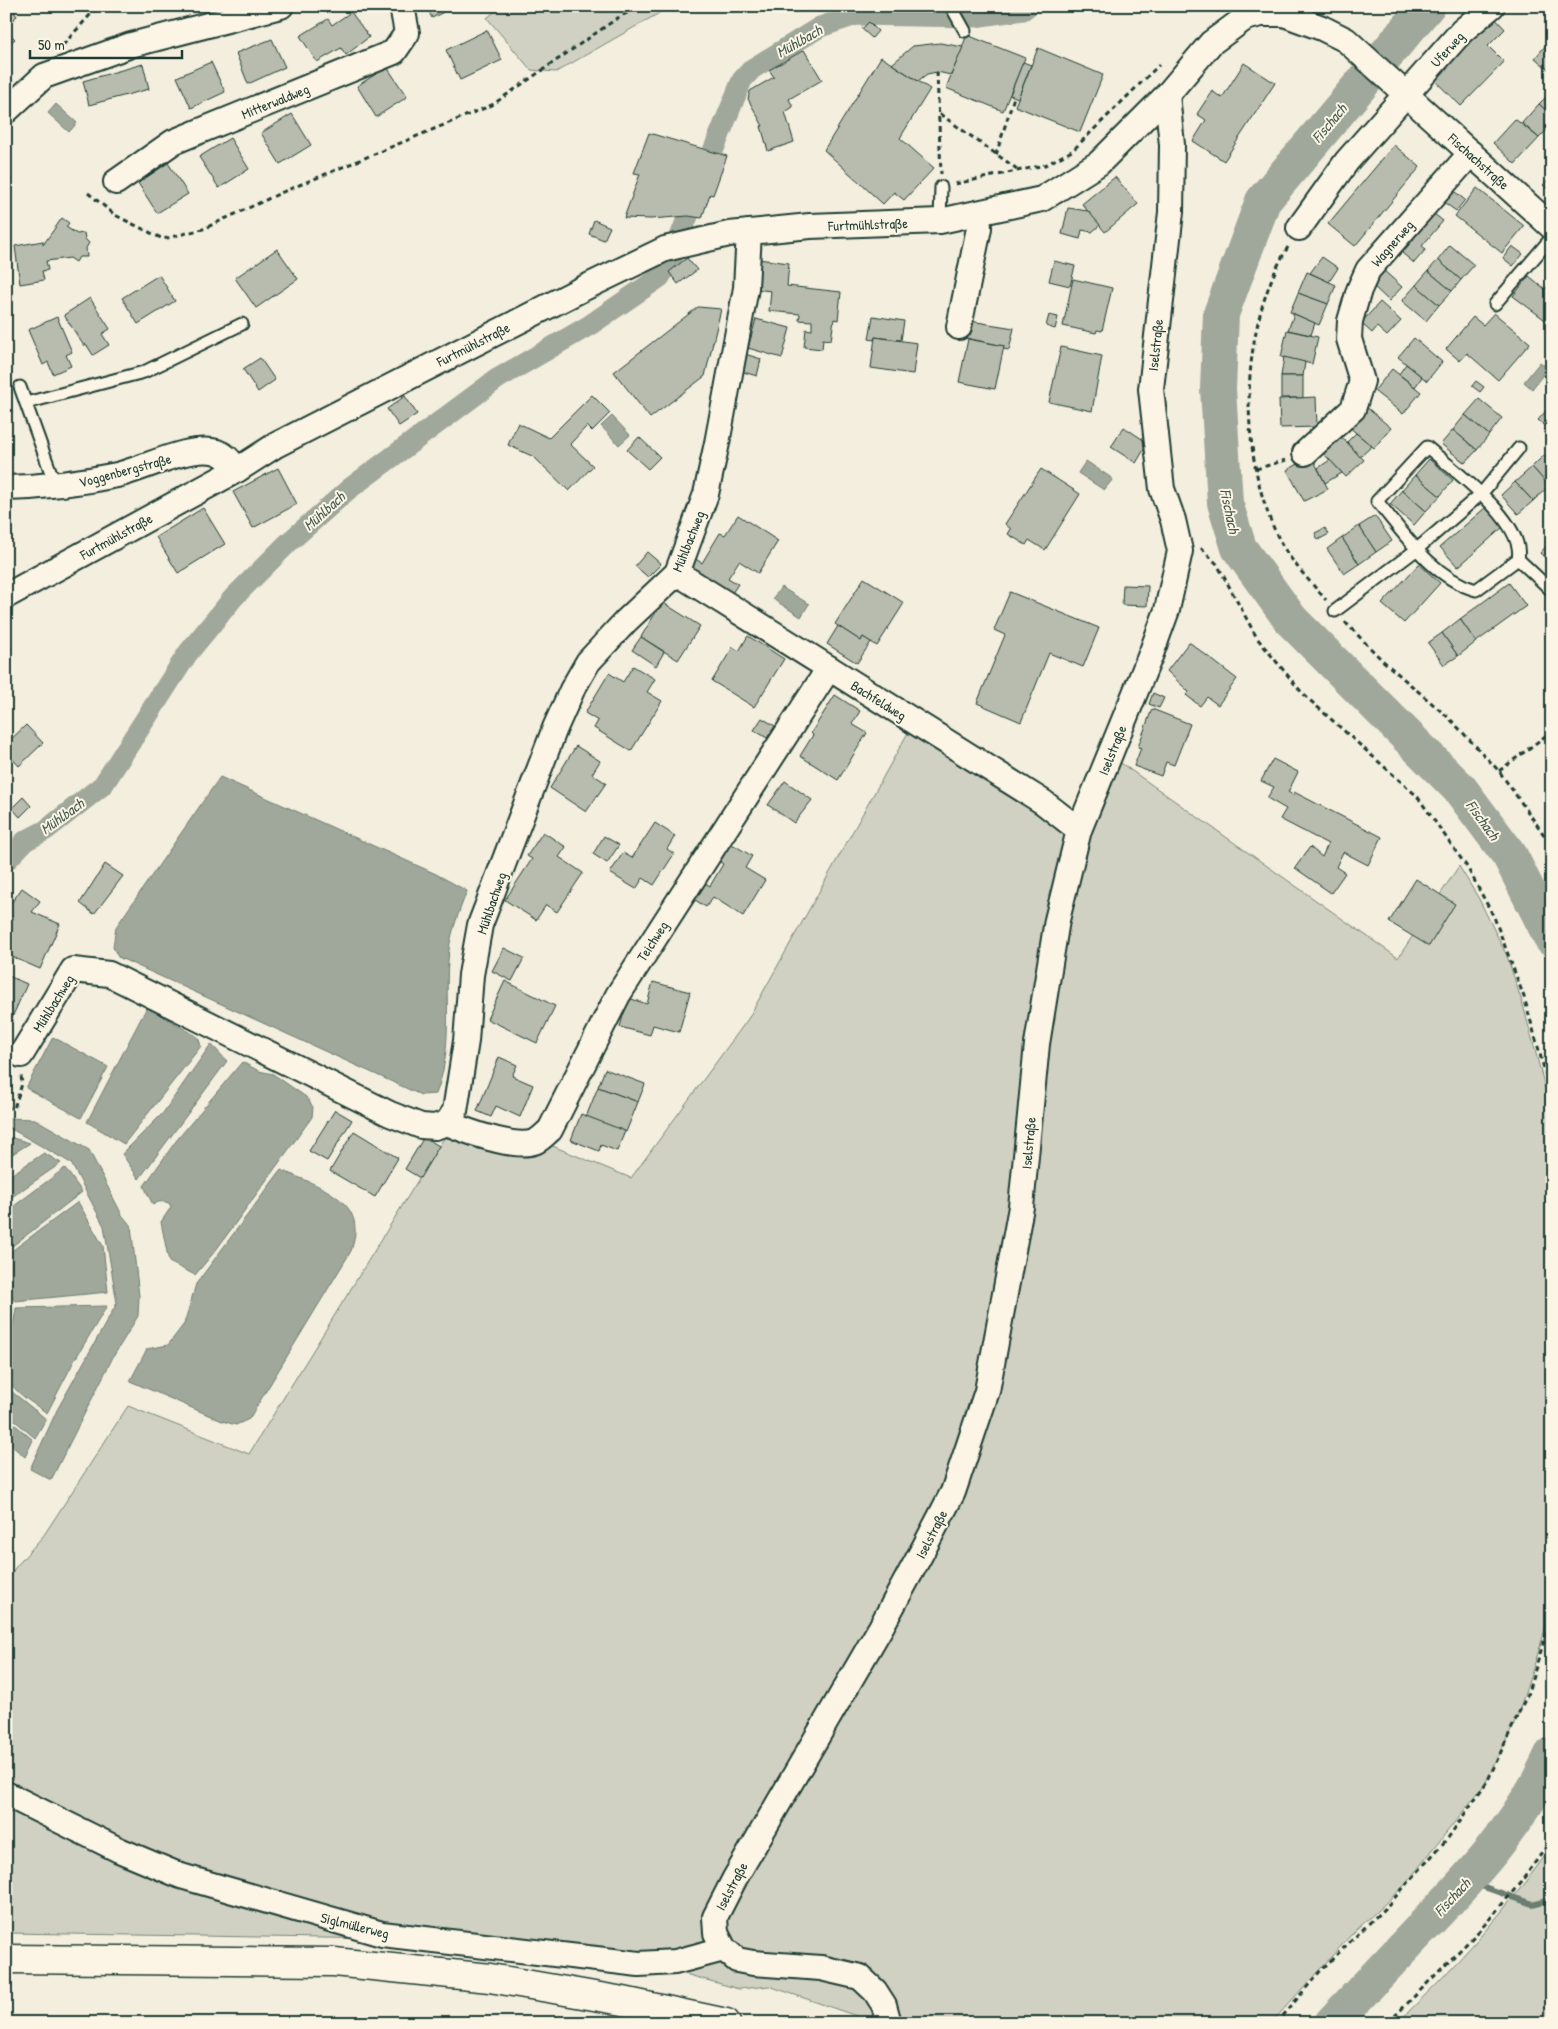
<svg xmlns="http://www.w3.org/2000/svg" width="1558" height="2029" font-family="'Patrick Hand',sans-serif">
	<rect width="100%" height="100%" fill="#f3eede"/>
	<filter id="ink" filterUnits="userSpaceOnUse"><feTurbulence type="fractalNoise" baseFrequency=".02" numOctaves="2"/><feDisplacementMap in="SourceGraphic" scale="10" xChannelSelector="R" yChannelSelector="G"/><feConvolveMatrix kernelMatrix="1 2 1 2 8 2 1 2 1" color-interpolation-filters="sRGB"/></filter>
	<g filter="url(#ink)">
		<g fill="#d0d1c2" stroke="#78877b">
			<path d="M501 6H668V8L556 72 531 70 487 18Z"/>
			<path d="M910 729 1085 843 1115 759 1398 958 1459 866 1479 899 1507 956 1523 1005 1552 1114V1603L1540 1647 1516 1720 1485 1784 1404 1886 1352 1934 1271 2023H877L769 1986 739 1989 631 1959 454 1940 6 1933V1816L23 1795 6 1785V1592L14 1569 44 1535 128 1406 249 1454 444 1138 550 1145 631 1178 748 1019Z"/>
			<path d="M1552 1846V2023H1397C1454 1968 1506 1911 1552 1846Z"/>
		</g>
		<g fill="#a0a89b" stroke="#6c7d72">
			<path d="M56 104 77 123 69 132 48 113Z"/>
			<path d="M1540 362 1548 368 1532 389 1524 382Z"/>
			<path d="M612 416 630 435 619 445 601 426Z"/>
			<path d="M1086 461 1113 479 1104 490 1078 473Z"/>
			<path d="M781 587 809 604 801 617 773 599Z"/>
			<path d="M220 777 436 874 467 891C458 914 449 936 448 961 445 1006 453 1050 436 1094L421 1095 118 957 113 947 116 927Z"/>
			<path d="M147 1007 198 1037 201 1046 124 1144 87 1122Z"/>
			<path d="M53 1037 108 1067 81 1118 26 1088Z"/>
			<path d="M211 1044 227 1061 139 1179 122 1154 163 1113Z"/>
			<path d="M242 1062 259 1071 273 1074 306 1097 313 1107 312 1117 216 1250 195 1275 169 1262 161 1222 171 1207 169 1203C162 1201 158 1201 153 1205L144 1186 176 1141Z"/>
			<path d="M6 1118 35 1119 89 1150 122 1215 131 1226 139 1296 138 1316 113 1357 51 1480 30 1469 57 1410 117 1303 104 1226 71 1163 6 1126Z"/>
			<path d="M6 1136 30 1143 6 1158Z"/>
			<path d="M44 1153 61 1163 6 1201V1178Z"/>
			<path d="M65 1168 82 1192 6 1251V1212Z"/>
			<path d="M281 1170C307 1182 357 1195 355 1231 355 1238 353 1244 351 1251L249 1419 236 1425 222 1421 130 1381 147 1349 168 1345 184 1324 196 1284Z"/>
			<path d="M78 1202 103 1246 108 1292 15 1301 6 1293V1255Z"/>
			<path d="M107 1306 74 1361 47 1413C34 1404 20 1396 11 1384 2 1371 14 1324 16 1308Z"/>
			<path d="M6 1387 46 1419 35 1438 6 1413Z"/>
			<path d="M6 1417 33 1440 25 1457 6 1441Z"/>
		</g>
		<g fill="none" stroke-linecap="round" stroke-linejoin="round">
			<path stroke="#6c7d72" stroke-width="6" d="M1467 1881 1532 1904 1552 1899"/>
			<g stroke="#a0a89b" stroke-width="21">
				<path d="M713 151 742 80 752 69 820 27 856 15 974 17 1023 10 1028 6"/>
				<path d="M6 861 25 841 46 830 103 785 188 653 234 597 288 543 349 489 497 379 590 325 660 277 671 260 688 216"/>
			</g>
			<g stroke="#a0a89b" stroke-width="36">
				<path d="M1427 6 1263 201 1221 314 1218 389 1225 503 1239 548 1291 620 1460 789 1510 856 1552 939"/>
				<path d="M1332 2023C1361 1992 1390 1962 1419 1931 1470 1878 1521 1824 1552 1755"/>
			</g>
		</g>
		<g fill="#b8bcae" stroke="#1f3d34">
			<path d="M6 6H9L17 16 6 26Z"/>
			<path d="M426 6H455L432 18Z"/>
			<path d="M351 12 369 37 346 55 341 48 317 62 300 36 328 19 332 25Z"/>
			<path d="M1490 13 1505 29 1488 46 1504 62 1461 106 1430 76Z"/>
			<path d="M869 22 878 31 872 38 862 29Z"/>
			<path d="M6 30 15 39 6 47Z"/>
			<path d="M487 30 502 60 460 80 446 50Z"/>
			<path d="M967 35 1025 58 1003 111 946 88Z"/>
			<path d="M272 39 285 67 248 84 236 53Z"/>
			<path d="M940 43 963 47 951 75 937 72 927 74 918 81 892 64 913 46Z"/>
			<path d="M1546 45 1552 50V66L1549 70 1535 58Z"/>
			<path d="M1038 48 1103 75 1080 132 1015 106Z"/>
			<path d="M804 50 822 80 789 99 793 107 785 112 794 142 768 151 761 126H763L748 99 750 91 774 77 769 70Z"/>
			<path d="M881 57 930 89 900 138 934 168 904 200 894 192 883 204 824 150Z"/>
			<path d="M211 62 225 92 191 108 177 77Z"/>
			<path d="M1023 62 1031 65 1018 98 1010 95Z"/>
			<path d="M1244 63 1275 83 1224 161 1193 141 1206 120 1197 114 1212 91 1222 98Z"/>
			<path d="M143 64 149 89 89 105 83 81Z"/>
			<path d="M387 67 407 97 376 117 357 86Z"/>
			<path d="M1552 91V116L1539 104Z"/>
			<path d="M1539 104 1552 116V125L1539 138 1522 123Z"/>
			<path d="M292 114 311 145 280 164 261 133Z"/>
			<path d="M1515 119 1539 138 1515 164 1493 143Z"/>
			<path d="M649 133 727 156 713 195 710 194 702 218 688 216 651 219 624 218 640 174 634 173Z"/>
			<path d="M230 138 249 169 219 188 199 157Z"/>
			<path d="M1394 145 1420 167 1355 246 1328 224Z"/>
			<path d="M168 163 188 194 157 213 138 183Z"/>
			<path d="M1552 176V193L1543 185Z"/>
			<path d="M1115 177 1138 204 1105 232 1082 204Z"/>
			<path d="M1477 188 1524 226 1502 253 1455 216Z"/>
			<path d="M1454 191 1465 200 1456 211 1445 203Z"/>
			<path d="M1068 208 1088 211 1100 225 1092 232 1082 230 1080 239 1062 234Z"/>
			<path d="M1433 213 1443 221 1422 246 1426 249 1414 263 1402 253 1414 239 1412 237Z"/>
			<path d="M62 218 69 223 66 227 77 234 84 233 85 239 89 243 86 248 87 257H79L76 262 70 258 46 261 48 270 42 271 44 280 20 284 15 246 43 241V245Z"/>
			<path d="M594 220 610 227 604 240 589 234Z"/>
			<path d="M1450 245 1474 265 1461 280 1438 260Z"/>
			<path d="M1512 246 1523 254 1513 266 1503 258Z"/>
			<path d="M277 249 298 279 256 308 235 278Z"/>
			<path d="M1322 257 1338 268 1329 282 1310 273Z"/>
			<path d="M687 258 697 270 678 284 669 272Z"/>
			<path d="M758 259 789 263 787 286 841 292 838 320 834 319 831 340 823 339 822 349 804 347 806 329 812 330V321L799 320 800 314 769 311 771 291 755 289Z"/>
			<path d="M1438 260 1461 280 1452 291 1428 271Z"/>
			<path d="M1054 261 1075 266 1070 286 1049 281Z"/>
			<path d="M1382 269 1402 287 1389 301 1370 283Z"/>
			<path d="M1428 271 1452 291 1439 305 1416 285Z"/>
			<path d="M1307 272 1336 285 1328 304 1298 293Z"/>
			<path d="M159 275 175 301 138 324 122 298Z"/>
			<path d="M1529 276 1545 289 1552 281V325L1513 296Z"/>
			<path d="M1073 279 1112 288 1102 331 1097 330 1096 333 1063 326Z"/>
			<path d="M1416 285 1439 305 1426 321 1402 301Z"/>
			<path d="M1298 293 1328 304 1319 325 1290 312Z"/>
			<path d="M90 298 110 329 102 334 109 345 93 355 86 344 84 346 64 315Z"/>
			<path d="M1380 302 1401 321 1387 336 1377 327 1372 333 1361 323Z"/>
			<path d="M698 307 721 309 705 376 650 418 614 372Z"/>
			<path d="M1494 313 1530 343 1498 380 1467 353 1460 361 1446 349 1473 317 1483 325Z"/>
			<path d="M1294 314 1315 323 1311 335 1288 330Z"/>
			<path d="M1049 315 1058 317 1055 329 1046 326Z"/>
			<path d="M873 316 904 321 901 340 875 337 874 340 869 339Z"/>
			<path d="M57 317 72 352 66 355 71 366 53 374 48 362 43 365 28 330Z"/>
			<path d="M756 319 790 328 782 358 748 348Z"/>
			<path d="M970 321 1014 328 1009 350 1003 349 1004 346 966 338Z"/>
			<path d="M1287 330 1318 337 1312 364 1281 357Z"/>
			<path d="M875 337 917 343 913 374 871 368Z"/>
			<path d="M1414 338 1442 362 1427 381 1398 357Z"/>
			<path d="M968 339 1004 346 995 389 959 382Z"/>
			<path d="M1061 347 1102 356 1092 411 1049 402Z"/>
			<path d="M745 354 761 359 757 376 740 371Z"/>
			<path d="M1284 357 1305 362 1303 376H1281Z"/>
			<path d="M260 358 275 380 258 392 243 369Z"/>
			<path d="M1406 364 1422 377 1415 387 1399 374Z"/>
			<path d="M1392 369 1421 392 1403 414 1374 391Z"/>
			<rect x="1281" y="376" width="22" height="22"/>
			<path d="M1476 381 1484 387 1480 392 1472 386Z"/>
			<path d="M592 395 610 413 592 431 587 426 570 444 593 466 569 491 534 457 508 445 518 423 549 438Z"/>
			<path d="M405 396 417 414 399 426 387 409Z"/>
			<path d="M1316 397 1317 427 1280 428 1279 399Z"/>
			<path d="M1479 399 1502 418 1489 435 1465 415Z"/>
			<path d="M1552 404V431L1538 420Z"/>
			<path d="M1365 406 1391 428 1374 448 1348 426Z"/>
			<path d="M1465 415 1489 435 1477 450 1453 430Z"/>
			<path d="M1124 427 1148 443 1136 463 1111 447Z"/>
			<path d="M1453 430 1477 450 1465 463 1441 444Z"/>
			<path d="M1338 433 1364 460 1346 477 1320 450Z"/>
			<path d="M1356 433 1372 446 1360 457 1347 442Z"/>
			<path d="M639 437 660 457 648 469 627 450Z"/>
			<path d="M1544 455 1552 463V484L1549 486 1532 467Z"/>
			<path d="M1312 457 1328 489 1304 501 1287 470Z"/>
			<path d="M1429 459 1453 480 1440 496 1415 475Z"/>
			<path d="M1330 460 1342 473 1325 483 1318 468Z"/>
			<path d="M1532 467 1549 486 1533 501 1515 482Z"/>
			<path d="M278 468 297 504 253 528 233 492Z"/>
			<path d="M1041 469 1080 494 1045 550 1029 540 1026 545 1008 534 1011 529 1005 524Z"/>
			<path d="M1415 475 1440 496 1426 511 1402 490Z"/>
			<path d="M1515 482 1533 501 1518 514 1501 495Z"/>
			<path d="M1402 490 1426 511 1414 525 1390 504Z"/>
			<path d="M1486 507 1503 527 1458 567 1440 547Z"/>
			<path d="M203 508 225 544 178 573 156 537Z"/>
			<path d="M738 515 778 541 758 573 739 561 728 578 738 584 730 596 688 567 694 558 702 563 720 533 725 535Z"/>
			<path d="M1375 516 1392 541 1376 552 1359 526Z"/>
			<path d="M1359 526 1376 552 1359 564 1342 538Z"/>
			<path d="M1325 528 1329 534 1318 540 1315 533Z"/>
			<path d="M1342 538 1359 564 1344 574 1327 549Z"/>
			<path d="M1552 540V565L1540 553Z"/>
			<path d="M647 552 661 564 648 577 635 566Z"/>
			<path d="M1419 564 1440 583 1404 623 1382 604Z"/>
			<path d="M864 578 904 603 877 646 863 637 861 641 835 624Z"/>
			<path d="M1509 583 1526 606 1476 642 1460 619Z"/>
			<path d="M1123 585 1148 586 1147 606 1122 605Z"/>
			<path d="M1010 592 1099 628 1083 667 1049 653 1021 722 977 703 1005 635 994 630Z"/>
			<path d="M662 602 700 626 678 660 641 637Z"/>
			<path d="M1460 619 1476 642 1458 656 1442 633Z"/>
			<path d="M838 626 861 641 863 637 871 642 857 663 827 644Z"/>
			<path d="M1442 633 1458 656 1444 665 1428 643Z"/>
			<path d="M748 636 784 659 754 707 712 681 733 647 739 651Z"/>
			<path d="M641 637 664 652 656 666 632 650Z"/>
			<path d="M1189 642 1237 679 1218 705 1207 697 1200 706 1186 695 1189 692 1167 671Z"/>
			<path d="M633 666 655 679 647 692 662 701 631 751 594 728 598 721 585 713 609 673 623 682Z"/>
			<path d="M1153 693 1164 698 1159 708 1149 704Z"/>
			<path d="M835 695 860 711 852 724 867 733 838 780 800 756 813 735 811 733Z"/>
			<path d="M1152 709 1190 724 1174 765 1166 762 1161 776 1134 766 1141 748 1138 747Z"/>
			<path d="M762 718 775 726 767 738 754 730Z"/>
			<path d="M26 725 43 743 19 766 6 752V744Z"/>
			<path d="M576 746 600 761 592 774 606 783 586 812 550 788Z"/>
			<path d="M1273 759 1298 772 1288 792 1293 795 1294 792 1382 837 1368 865 1343 852 1336 867 1345 873 1331 893 1295 868 1310 847 1322 857 1328 844 1280 819 1286 809 1267 798 1274 787 1261 781Z"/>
			<path d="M785 781 812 800 794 823 768 805Z"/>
			<path d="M23 797 31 806 20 817 12 808Z"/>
			<path d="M655 823 675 836 667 849 674 854 654 885 643 878 636 889 610 873 623 853 632 858Z"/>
			<path d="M543 832 566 847 559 857 583 873 557 912 546 905 536 920 505 900 532 859 527 856Z"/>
			<path d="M604 836 619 845 607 863 593 854Z"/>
			<path d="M727 841 752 856 745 868 765 880 743 916 713 897 706 907 692 898 702 881 710 886 723 864 716 859Z"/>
			<path d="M105 864 123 876 94 914 80 903Z"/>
			<path d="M1416 879 1455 904 1429 946 1389 922Z"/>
			<path d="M22 888 40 901 32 912 60 924 40 969 8 955 6 958V908L9 901 12 902Z"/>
			<path d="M504 948 524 958 512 981 492 971Z"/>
			<path d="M6 975 27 984 6 1031Z"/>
			<path d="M505 981 555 1006 537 1043 487 1019Z"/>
			<path d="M653 982 690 992 679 1032 653 1025 650 1035 620 1027 628 998 647 1004Z"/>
			<path d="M499 1057 517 1065 512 1076 533 1085 520 1117 496 1106 491 1117 477 1111Z"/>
			<path d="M605 1069 645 1084 638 1102 598 1087Z"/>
			<path d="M598 1087 638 1102 626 1132 586 1117Z"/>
			<path d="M335 1110 352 1120 327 1161 309 1151Z"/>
			<path d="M581 1114 625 1131 617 1151 601 1145 599 1151 571 1140Z"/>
			<path d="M354 1131 398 1158 375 1197 330 1171Z"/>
			<path d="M424 1137 439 1146 420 1178 405 1169Z"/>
		</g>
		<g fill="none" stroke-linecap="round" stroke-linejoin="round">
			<defs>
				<g id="service">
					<path d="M951 6 965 31"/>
					<path d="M940 221 941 187"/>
					<path d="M1495 304 1552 237"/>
					<path d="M20 387 56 487"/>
					<path d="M26 403 144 372 242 324"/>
					<path d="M1427 447C1453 470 1526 522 1518 559L1476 590C1433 578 1404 534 1377 501Z"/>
					<path d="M1518 559 1552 591"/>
					<path d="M1335 611 1416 550 1482 493 1519 448"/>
				</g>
				<g id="minor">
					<path d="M6 111 44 76 131 45 281 6"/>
					<path d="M116 182 173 142 394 52 407 33 402 6"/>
					<path d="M1299 228 1347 161 1462 31 1492 6"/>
					<path d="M959 327 979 228 978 213"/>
					<path d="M1305 453 1353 409 1362 381 1349 339 1350 321 1359 290 1368 270 1471 153"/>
					<path d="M6 488C46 487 78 483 117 475 144 469 189 444 217 452 226 455 232 462 237 470"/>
					<path d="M677 573 1043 802 1079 830"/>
					<path d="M6 596 237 470 276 445 580 290 665 249 729 234 810 226 940 221 1042 199 1099 163 1167 95 1211 43 1245 18 1261 14H1284L1322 28 1346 40 1552 227"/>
					<path d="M21 1055 73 970 109 974 390 1114 421 1126 435 1127 447 1123 455 1111 466 1041 471 975 480 925 555 728 572 690 588 662 626 621 677 573 706 494 717 443 746 288 749 232"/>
					<path d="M447 1123C466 1131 514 1149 534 1142 540 1140 545 1134 550 1130L618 995 829 668"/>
					<path d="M6 1794 119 1850 181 1876 382 1934 639 1964 675 1962 724 1949"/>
					<path d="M889 2023 884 2005 875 1991 860 1977 821 1968 753 1963 737 1960 724 1949 716 1933 715 1917 735 1878 881 1627 925 1546 953 1492 987 1391 1021 1207 1037 1044 1057 920 1079 830 1151 654 1167 610 1180 551 1173 520 1162 489 1151 389 1171 212 1172 145 1167 95"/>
				</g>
				<path id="primary" d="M6 1959 334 1962 490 1978 623 2001 726 2023"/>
			</defs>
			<use href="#service" stroke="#1f3d34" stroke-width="15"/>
			<use href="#minor" stroke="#1f3d34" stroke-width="28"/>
			<use href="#primary" stroke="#1f3d34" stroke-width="31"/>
			<g stroke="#1f3d34" stroke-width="3" stroke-dasharray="5 4" stroke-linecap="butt">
				<path d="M63 45 98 6"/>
				<path d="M937 72 941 174"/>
				<path d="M940 114 1017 169"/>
				<path d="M996 155 1014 97"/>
				<path d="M955 184 1045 165 1072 151 1159 65"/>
				<path d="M88 193 115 215 163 239 203 229 285 191 492 105 622 15 646 6"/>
				<path d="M1288 247C1239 327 1237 453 1278 537 1289 560 1309 580 1326 600"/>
				<path d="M1256 469 1286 460"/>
				<path d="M1201 548 1217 564 1257 638 1303 694 1417 796 1467 867 1494 917 1524 997 1552 1097"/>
				<path d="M1345 622 1382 660 1450 719 1499 771 1552 846"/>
				<path d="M1499 771 1552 731"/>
				<path d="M6 1108H14L22 1084 21 1075"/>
				<path d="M1277 2023 1321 1970 1390 1903 1448 1838 1488 1780 1527 1695 1552 1616"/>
				<path d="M1388 2023 1480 1930 1521 1882 1552 1839"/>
			</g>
			<use href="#service" stroke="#fcf5e5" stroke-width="11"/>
			<use href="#minor" stroke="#fcf5e5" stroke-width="24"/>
			<use href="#primary" stroke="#fcf5e5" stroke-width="28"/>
		</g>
	</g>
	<g text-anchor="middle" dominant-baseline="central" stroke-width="4" stroke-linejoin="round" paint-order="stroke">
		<g font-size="14" fill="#1f3d34" stroke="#fcf5e5">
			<text transform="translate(1447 49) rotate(-48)">Uferweg</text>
			<text transform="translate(275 101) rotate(-22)">Mitterwaldweg</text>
			<text transform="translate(1479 161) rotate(42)">Fischachstraße</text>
			<text transform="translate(868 224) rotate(-2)">Furtmühlstraße</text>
			<text transform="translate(1392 243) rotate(-49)">Wagnerweg</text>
			<text transform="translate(473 344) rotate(-27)">Furtmühlstraße</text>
			<text transform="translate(1155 345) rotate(-84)">Iselstraße</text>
			<text transform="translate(125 470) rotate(-15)">Voggenbergstraße</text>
			<text transform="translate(116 536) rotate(-29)">Furtmühlstraße</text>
			<text transform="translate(688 541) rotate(-68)">Mühlbachweg</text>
			<text transform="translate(879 700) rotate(32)">Bachfeldweg</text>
			<text transform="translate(1112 750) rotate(-68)">Iselstraße</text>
			<text transform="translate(491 903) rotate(-71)">Mühlbachweg</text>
			<text transform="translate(652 941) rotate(-57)">Teichweg</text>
			<text transform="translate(53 1003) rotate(-58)">Mühlbachweg</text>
			<text transform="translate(1028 1143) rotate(-85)">Iselstraße</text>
			<text transform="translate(931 1534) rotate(-63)">Iselstraße</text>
			<text transform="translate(731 1886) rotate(-62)">Iselstraße</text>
			<text transform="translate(355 1925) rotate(14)">Siglmüllerweg</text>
		</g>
		<g font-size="15" font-style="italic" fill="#465d53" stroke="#fcf5e5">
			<text transform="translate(799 41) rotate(-30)">Mühlbach</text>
			<text transform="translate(1329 123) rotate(-50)">Fischach</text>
			<text transform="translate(324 511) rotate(-42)">Mühlbach</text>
			<text transform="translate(1230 511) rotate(78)">Fischach</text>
			<text transform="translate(62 816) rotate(-36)">Mühlbach</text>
			<text transform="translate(1483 820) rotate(54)">Fischach</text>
			<text transform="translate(1452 1897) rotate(-47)">Fischach</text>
		</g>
	</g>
	<rect width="1558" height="2029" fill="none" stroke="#fcf5e5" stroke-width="25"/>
	<rect x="12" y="12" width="1533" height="2004" fill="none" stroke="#1f3d34" stroke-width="2" filter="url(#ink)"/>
	<path d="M30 50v8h152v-8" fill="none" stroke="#1f3d34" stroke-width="2.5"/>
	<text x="38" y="50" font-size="15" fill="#1f3d34" stroke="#fcf5e5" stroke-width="4" paint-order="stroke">50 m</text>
</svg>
